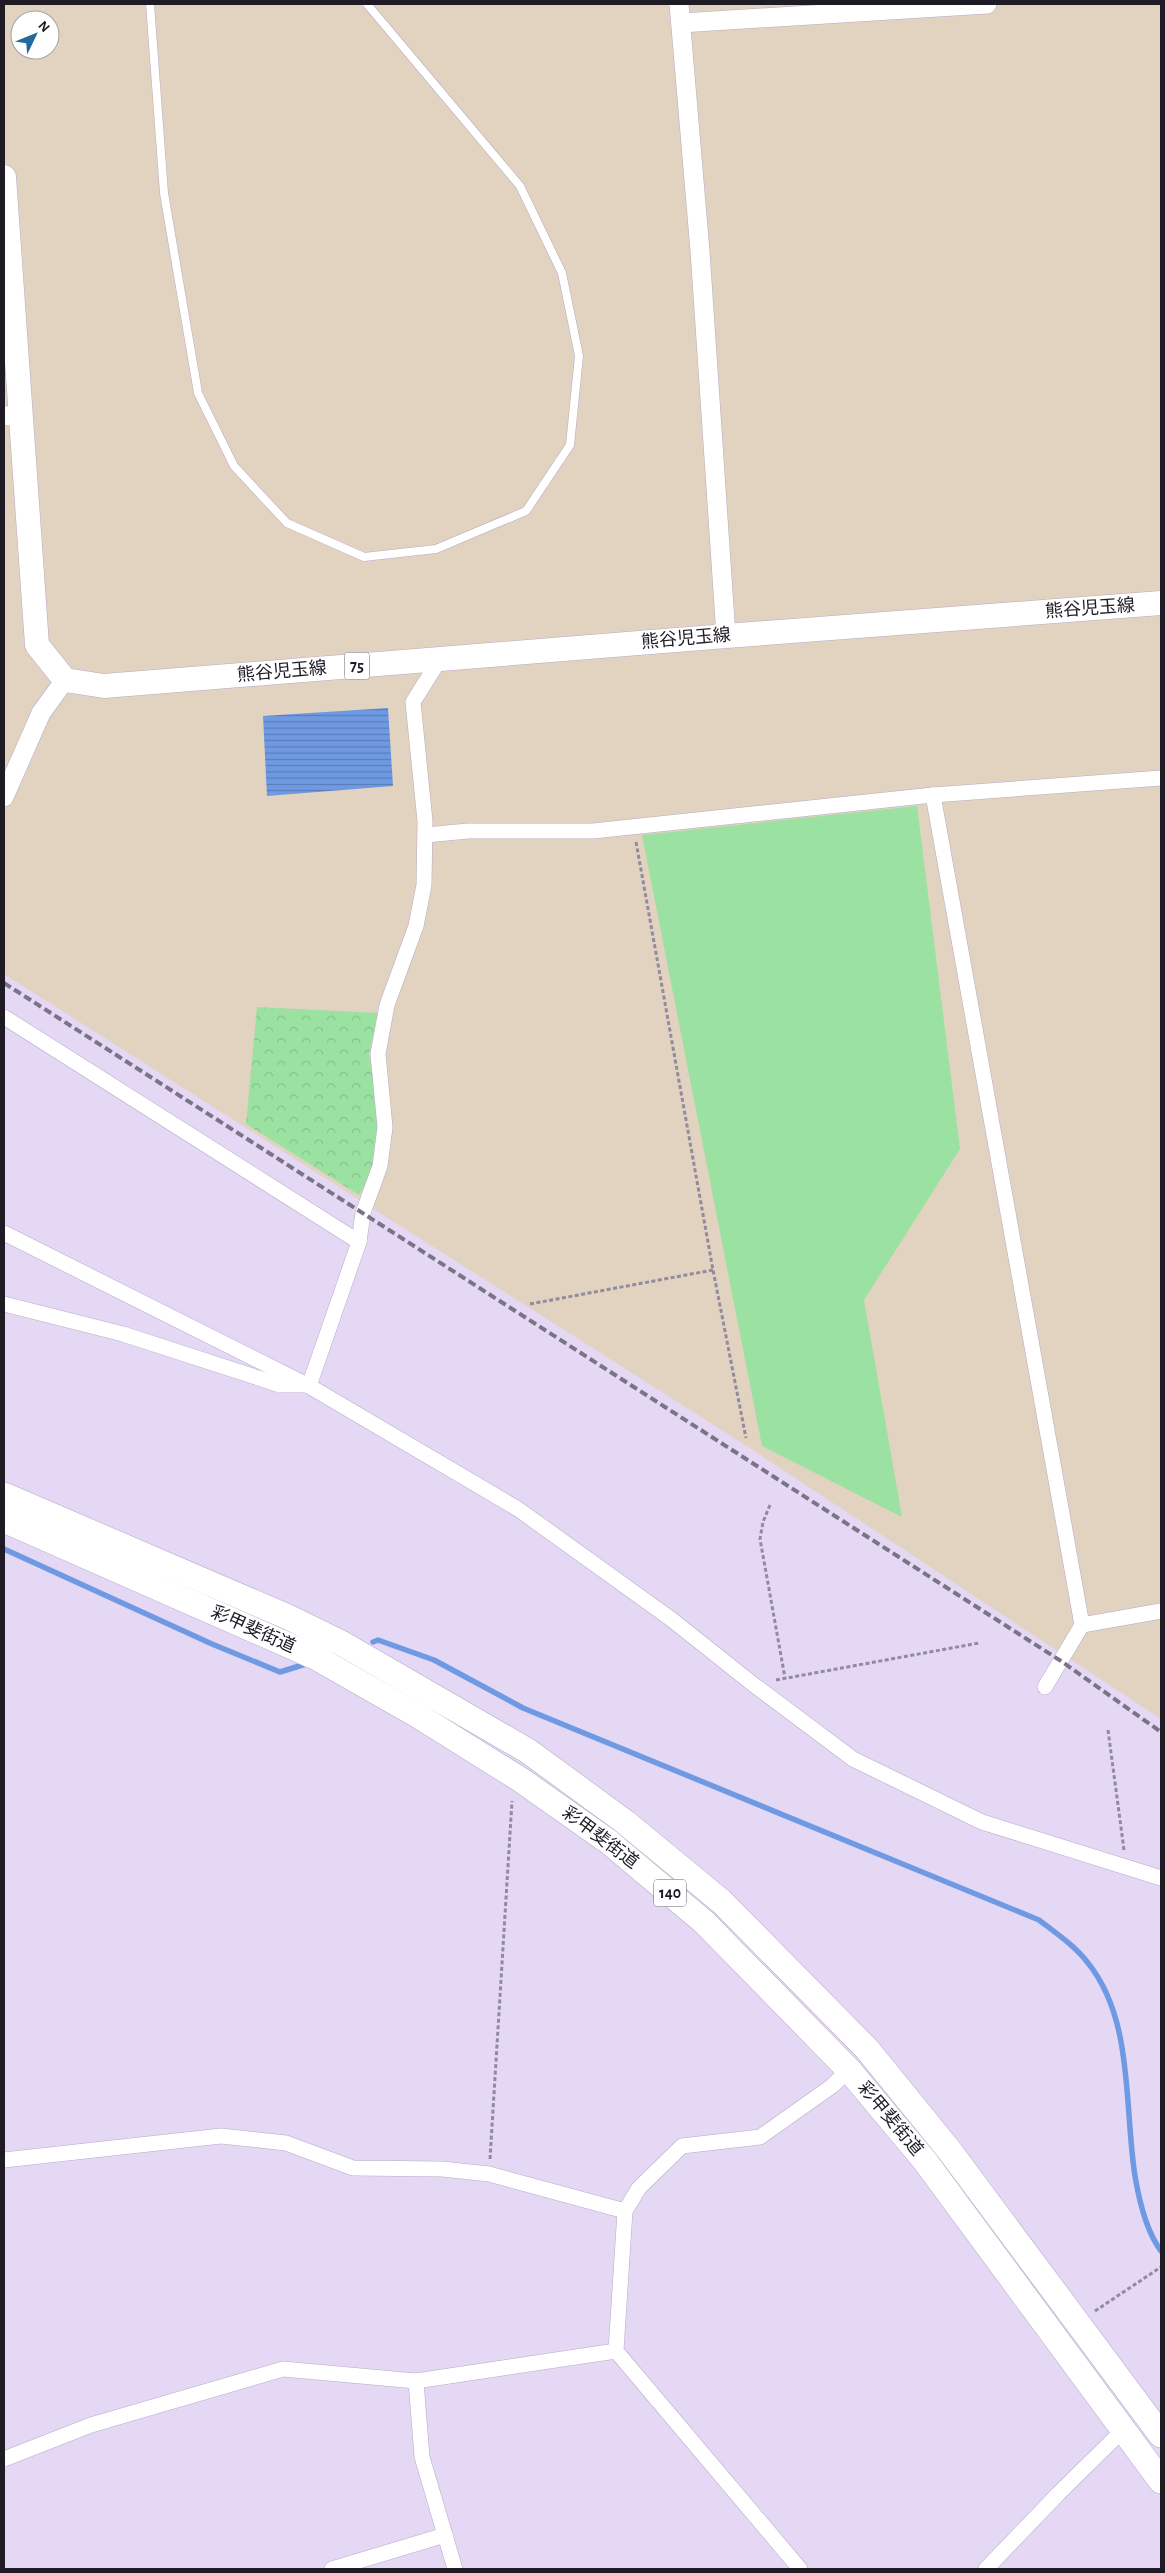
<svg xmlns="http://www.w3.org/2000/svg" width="1165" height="2573" font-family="'Alegreya Sans','Noto Sans JP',sans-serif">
	<defs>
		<pattern id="park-crowns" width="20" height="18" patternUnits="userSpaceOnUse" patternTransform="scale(1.25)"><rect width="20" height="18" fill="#9be2a2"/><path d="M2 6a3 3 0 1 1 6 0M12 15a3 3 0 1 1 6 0" fill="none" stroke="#85c18b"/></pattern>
		<pattern id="water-rules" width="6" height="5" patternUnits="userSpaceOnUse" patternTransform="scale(1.25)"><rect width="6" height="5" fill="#6f9ae3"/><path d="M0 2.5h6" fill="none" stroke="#5b7db8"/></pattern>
	</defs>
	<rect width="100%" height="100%" fill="#e4d8f5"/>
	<path fill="#e2d2c0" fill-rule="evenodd" d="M4 4H1161V1719L742 1443 4 974ZM20 20H50V50H20Z"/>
	<path fill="#9be2a2" d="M917 806 960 1149 864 1300 902 1517 762 1446 642 835Z"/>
	<path fill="url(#park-crowns)" d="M257 1007 378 1013 369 1054 380 1125 376 1164 359 1195 246 1124Z"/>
	<path fill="url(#water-rules)" d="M388 708 393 786 267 796 263 716Z"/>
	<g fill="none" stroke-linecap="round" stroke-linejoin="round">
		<g stroke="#6f9ae3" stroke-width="5.5">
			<path d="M4 1549 212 1644 280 1672 309 1663"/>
			<path d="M373 1642 378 1640 434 1660 523 1708 1039 1920C1056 1933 1075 1946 1088 1963 1134 2020 1124 2107 1135 2176 1139 2200 1146 2231 1161 2251"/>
		</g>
		<defs>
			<path id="service" d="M150 4 164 193 198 393 234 466 287 523 364 557 436 549 526 511 570 445 579 356 562 273 520 186 367 4"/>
			<g id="minor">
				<path d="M933 795 1082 1625 1045 1687"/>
				<path d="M426 835 468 831H593L933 795 1161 778"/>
				<path d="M4 1017 359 1242"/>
				<path d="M4 1233 309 1386 518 1509 671 1619 754 1685 853 1759 982 1822 1161 1878"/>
				<path d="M4 1304 123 1334 280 1385H305"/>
				<path d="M309 1386 359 1242 363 1213 380 1166 385 1127 378 1054 387 1005 416 926 424 885 425 821 413 702 440 659"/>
				<path d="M1082 1625 1161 1611"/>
				<path d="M4 2160 221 2136 286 2143 353 2168 442 2169 489 2174 625 2211"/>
				<path d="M416 2381 422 2457 455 2569"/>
				<path d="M4 2459 91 2425 283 2369 416 2381 616 2351"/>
				<path d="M332 2569 445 2535"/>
				<path d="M800 2569 616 2351 625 2211 639 2188 682 2146 760 2137 832 2086 849 2070"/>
				<path d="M986 2569 1059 2493 1123 2430"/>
			</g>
			<g id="tertiary">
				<path d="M679 4 700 251 726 636"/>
				<path d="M681 23 987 4"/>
				<path d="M4 416 20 415"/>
				<path d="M4 797 41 713 65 680"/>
			</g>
			<path id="primary" d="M4 177 37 645 65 680 104 686 726 636 1161 603"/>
			<g id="trunk">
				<path d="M4 1495 288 1617 343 1644 528 1751 625 1822 722 1902 867 2049 949 2150 1161 2435"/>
				<path d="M4 1520 315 1657 417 1715 521 1780 609 1842 704 1922 849 2070 925 2161 1161 2481"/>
			</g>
		</defs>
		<use href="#service" stroke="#b6abc6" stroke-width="9"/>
		<use href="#minor" stroke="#b6abc6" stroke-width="16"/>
		<use href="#tertiary" stroke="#b6abc6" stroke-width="20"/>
		<use href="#primary" stroke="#b6abc6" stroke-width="25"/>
		<use href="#trunk" stroke="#b6abc6" stroke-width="26"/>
		<g stroke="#928a9f" stroke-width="3" stroke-dasharray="4 2.5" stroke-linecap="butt">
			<path d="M636 842 713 1270 746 1438"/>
			<path d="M530 1304 713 1270"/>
			<path d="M770 1505 763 1522 760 1539 785 1678"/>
			<path d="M776 1680 979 1643"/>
			<path d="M1108 1730 1124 1850"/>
			<path d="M490 2159 512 1801"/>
			<path d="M1095 2311 1161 2267"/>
		</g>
		<use href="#service" stroke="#fff" stroke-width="8"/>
		<use href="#minor" stroke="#fff" stroke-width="15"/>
		<use href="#tertiary" stroke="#fff" stroke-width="19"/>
		<use href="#primary" stroke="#fff" stroke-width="24"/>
		<use href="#trunk" stroke="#fff" stroke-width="25"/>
		<path stroke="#7b7386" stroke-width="4" stroke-dasharray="8 4" stroke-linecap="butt" d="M4 983 1061 1661 1161 1732"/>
	</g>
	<g text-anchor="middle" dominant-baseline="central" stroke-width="4" stroke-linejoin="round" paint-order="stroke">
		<g fill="#fff" stroke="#625f66" stroke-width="1">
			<rect x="344.5" y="652.5" width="25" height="27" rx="4"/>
			<rect x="654" y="1879.5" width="32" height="27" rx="4"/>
		</g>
		<g font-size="16" font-weight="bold" fill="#1f1b25">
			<text x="357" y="666">75</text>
			<text x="670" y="1893">140</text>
		</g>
		<g font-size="18" fill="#1f1b25" stroke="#fff">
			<text transform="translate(1090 609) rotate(-4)">熊谷児玉線</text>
			<text transform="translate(686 639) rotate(-5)">熊谷児玉線</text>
			<text transform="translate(282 672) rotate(-5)">熊谷児玉線</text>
			<text transform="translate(253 1630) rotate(24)">彩甲斐街道</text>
			<text transform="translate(600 1838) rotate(37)">彩甲斐街道</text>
			<text transform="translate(890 2119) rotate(50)">彩甲斐街道</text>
		</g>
	</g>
	<rect width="1165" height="2573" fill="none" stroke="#1f1b25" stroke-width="10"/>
	<g transform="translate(35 35) rotate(47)"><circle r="24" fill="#ffffff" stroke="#a5a4a8"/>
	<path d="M0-4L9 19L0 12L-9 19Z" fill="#21699d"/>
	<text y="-8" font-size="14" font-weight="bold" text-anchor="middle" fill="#1f1b25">N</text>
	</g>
</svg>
